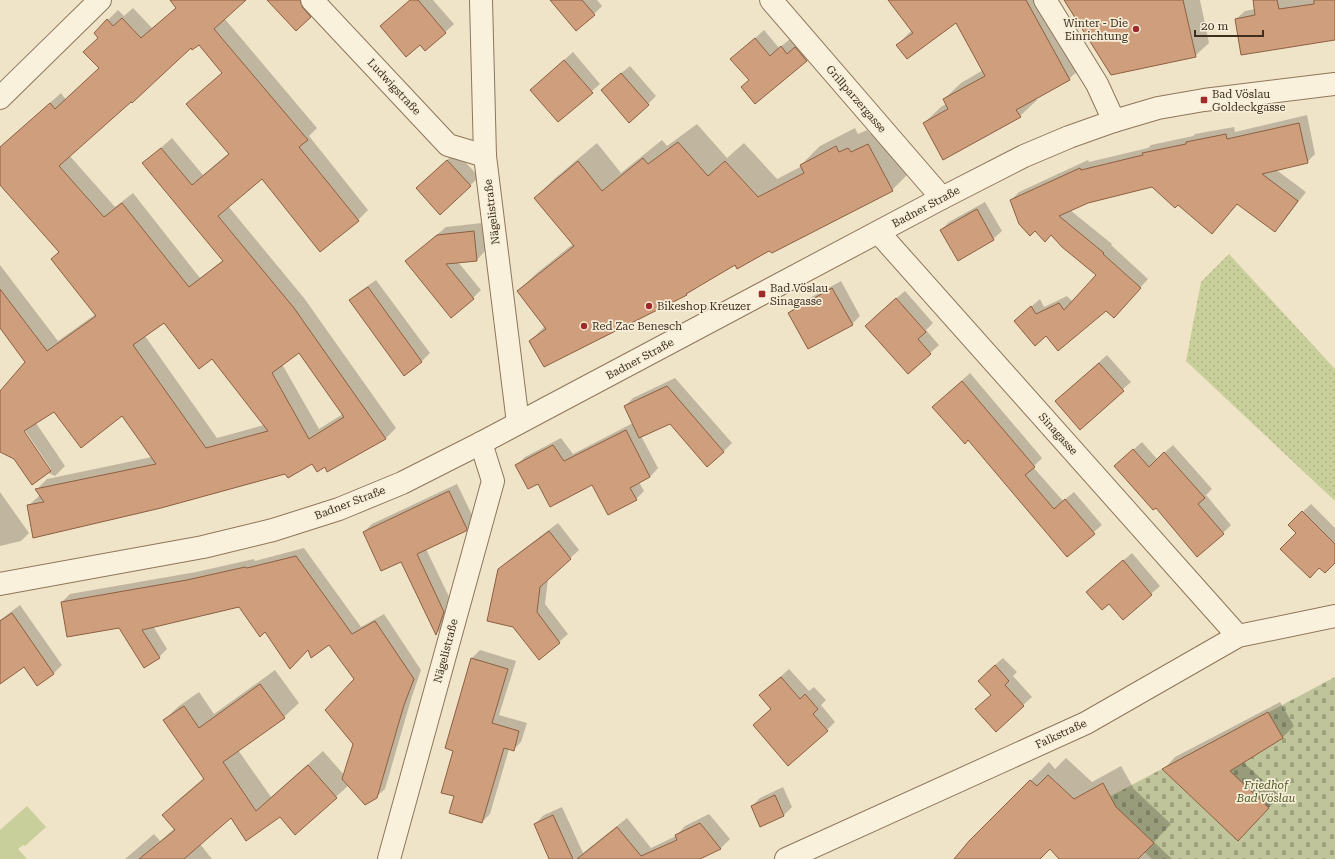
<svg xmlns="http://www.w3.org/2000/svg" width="1335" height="859" font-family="'Roboto Serif',serif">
	<defs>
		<pattern id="grass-dots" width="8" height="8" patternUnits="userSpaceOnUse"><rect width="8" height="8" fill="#c9cf9b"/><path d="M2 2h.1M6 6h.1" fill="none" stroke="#aeb285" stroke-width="1.8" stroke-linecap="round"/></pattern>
		<pattern id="cemetery-stones" width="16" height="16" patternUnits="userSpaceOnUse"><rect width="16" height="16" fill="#bfc49a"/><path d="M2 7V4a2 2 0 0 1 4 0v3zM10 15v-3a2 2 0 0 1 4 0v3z" fill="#9ca07d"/></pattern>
	</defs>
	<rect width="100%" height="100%" fill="#f0e4c8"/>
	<path fill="url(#grass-dots)" d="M1229 254 1335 369V501L1186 361 1201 282Z"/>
	<path fill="url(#cemetery-stones)" d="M1335 677V859H1152L1094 805Z"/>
	<path fill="#c9cf9b" d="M27 806 46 827 25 846 23 845 18 849 27 859H0V830Z"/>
	<g fill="#0003" fill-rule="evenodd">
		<path d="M180 0H244L224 18 317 128 309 136 368 210 358 220 262 177 228 206 304 298 396 428 386 438 328 471 325 466 313 463 285 472 28 506 40 495 37 489 47 479 152 457 122 415 55 410 36 423 65 466 55 476 0 451V393L27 362 0 327V265L58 341 96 314 52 259 59 252 0 183V147L61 93 66 100 100 68 99 37 95 33 118 10 124 16 133 8 152 28 177 7ZM199 43 223 72 187 104 229 153 203 175 172 138 144 163 223 260 200 278 133 193 115 207 69 155 191 46ZM165 322 213 358 264 425 217 438 145 336ZM299 351 343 414 319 429 282 364ZM22 426 51 469 50 471 20 428Z"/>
		<path d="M269 0H315L321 6 310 17Z"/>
		<path d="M410 0H433L454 24 426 50Z"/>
		<path d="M551 0H597L602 6 594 14Z"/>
		<path d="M890 0H1051L1086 63 1069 79 1036 98 1037 100 1020 116 924 123 941 107 946 104 944 99 961 83 983 70 956 21 897 45 912 30Z"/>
		<path d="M1065 0H1200L1209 43 1195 56Z"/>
		<path d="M1254 0H1335V40L1236 19 1245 11 1255 9Z"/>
		<path d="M764 30 779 48 790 39 796 47 804 40 815 52 755 103 749 80 732 59Z"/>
		<path d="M573 52 600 84 558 121 531 90Z"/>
		<path d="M630 66 656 96 648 104 610 82Z"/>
		<path d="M1307 115 1315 154 1307 162 1275 169 1306 192 1283 222 1275 231 1238 203 1212 233 1178 204 1153 186 1088 202 1070 210 1112 244 1111 245 1148 279 1122 308 1106 309 1046 335 1015 321 1040 299 1044 307 1067 296 1073 302 1098 275 1011 200 1019 192 1088 160 1089 162 1148 148 1151 145 1193 136 1195 134 1234 127 1235 132Z"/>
		<path d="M697 124 727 158 744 143 777 179 802 166 801 165 820 146 855 128 858 134 867 130 870 134 887 126 911 171 892 190 769 249 735 263 692 289 686 295 530 341 545 326 518 291 537 273 573 244 535 198 554 179 597 143 621 173 662 140 667 146Z"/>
		<path d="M456 152 479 177 441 213 425 180Z"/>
		<path d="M985 202 1002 231 993 239 941 230 949 222Z"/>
		<path d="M482 223 485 251 477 260 458 262 481 290 473 298 406 261 446 227Z"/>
		<path d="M376 280 430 353 422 361 404 374 350 300 359 292Z"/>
		<path d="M841 281 860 316 852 324 789 313 797 305Z"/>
		<path d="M905 291 933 323 926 330 939 345 908 373 874 317Z"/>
		<path d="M1107 355 1131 382 1080 428 1065 393Z"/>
		<path d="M970 373 1042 458 1033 467 1063 501 1074 492 1102 525 1067 555 968 439 933 407Z"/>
		<path d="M675 378 732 443 723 452 670 423 641 436 658 468 650 477 639 482 644 491 636 499 593 483 538 482 517 465 525 457 561 438 573 454 633 423 625 406 633 398Z"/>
		<path d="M1142 442 1157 459 1173 445 1212 489 1206 495 1231 525 1223 533 1156 506 1124 458Z"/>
		<path d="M457 484 475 521 466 530 426 549 452 603 444 626 436 634 401 561 364 532 372 524Z"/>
		<path d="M0 492 29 533 21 541 0 546Z"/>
		<path d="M1311 504 1335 528V552L1297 533 1289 525Z"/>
		<path d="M558 523 579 550 548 579 545 604 568 634 540 659 499 569 508 561Z"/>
		<path d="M304 548 361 627 384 614 421 670 412 696 385 789 376 797 349 785 296 833 280 816 231 817 200 844 212 859H125L154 834 160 841 175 828 163 815 178 800 204 778 164 720 179 706 199 692 214 714 275 670 299 703 284 717 238 750 271 797 323 751 345 776 354 744 355 679 329 644 308 649 265 631 239 606 153 626 167 649 159 657 119 627 62 602 70 594 196 572 254 559 255 561Z"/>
		<path d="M1132 553 1160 586 1123 619 1096 584Z"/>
		<path d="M20 605 62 665 54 673 37 684 24 666 0 683V620Z"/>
		<path d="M480 650 516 661 499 715 527 723 521 742 513 750 509 749 490 814 482 822 455 796 454 750 446 748 472 658Z"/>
		<path d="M1003 658 1017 672 1013 676 1032 697 996 730 992 695 987 672Z"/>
		<path d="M789 669 809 691 814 687 826 700 821 705 835 722 827 730 754 725 772 708 769 687Z"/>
		<path d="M1280 702 1294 726 1282 738 1243 762 1280 796 1249 828 1164 769 1175 757Z"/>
		<path d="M1066 758 1092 782 1121 766 1134 789 1171 824 1154 842 1172 859H1061L1050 848 1040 859H955L970 842 1049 762 1055 769Z"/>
		<path d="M783 787 792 807 784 815 752 806 760 798Z"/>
		<path d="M562 807 583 853 627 818 651 848 676 836 685 826 709 814 730 839 721 848 698 859H551L535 824 544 815Z"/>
	</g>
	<g fill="#cf9f7d" stroke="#8d5f41" fill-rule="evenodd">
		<path d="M170 0H246L214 29 308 140 299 147 359 221 320 252 262 179 218 216 294 308 386 439 327 472 325 467 317 472 312 464 288 478 285 474 161 508 33 538 27 505 44 502 35 489 156 464 122 416 81 448 54 412 24 431 51 471 32 485 14 459 0 452V391L25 362 0 328V289L47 351 96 316 51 259 59 252 0 185V147L50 103 55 109 99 68 83 52 98 38 94 33 107 19 113 26 122 18 141 38 176 8ZM199 45 222 73 186 104 229 154 192 185 161 148 142 163 223 261 189 287 122 203 104 217 59 166 131 102 132 103 191 48 192 50ZM164 323 199 369 212 359 268 431 206 448 133 345ZM299 353 344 417 309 439 272 373Z"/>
		<path d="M267 0H300L303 8 311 17 296 31Z"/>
		<path d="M410 0H418L446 33 425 51 420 45 406 57 380 26Z"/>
		<path d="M550 0H582L595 15 576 31Z"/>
		<path d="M888 0H1026L1070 80 1016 110 1021 117 943 160 923 123 948 109 943 99 985 76 956 23 907 59 896 45 913 33Z"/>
		<path d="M1064 0H1183L1196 57 1111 75Z"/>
		<path d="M1253 0H1277L1279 9 1314 4V0H1335V40L1241 55 1235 19 1255 15Z"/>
		<path d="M755 38 770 56 781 46 787 54 795 47 807 61 755 104 741 87 749 80 730 59Z"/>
		<path d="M564 60 593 93 558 122 530 90Z"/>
		<path d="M621 73 649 105 629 123 601 90Z"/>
		<path d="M1299 123 1308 163 1262 174 1298 201 1275 232 1237 204 1212 234 1178 205 1175 208 1152 187 1088 203 1059 216 1104 253 1103 254 1141 288 1114 318 1106 311 1058 351 1046 336 1035 346 1014 321 1031 306 1036 314 1059 303 1064 310 1096 275 1062 247 1051 235 1045 242 1035 231 1030 236 1019 224 1010 200 1080 168 1081 170 1143 155 1142 153 1186 144V142L1226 134 1227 139Z"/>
		<path d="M678 142 708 176 725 161 758 197 804 173 800 165 836 146 839 152 848 148 851 152 868 144 893 191 772 253 769 251 737 269 735 265 686 294 687 295 544 367 529 341 546 329 517 291 574 246 534 198 578 161 602 191 643 158 648 164Z"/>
		<path d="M447 160 471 186 440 215 416 188Z"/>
		<path d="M977 209 994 240 958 261 940 230Z"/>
		<path d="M474 231 477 261 446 264 474 299 451 318 405 261 437 235Z"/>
		<path d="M368 287 422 362 404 376 349 300Z"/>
		<path d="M832 288 853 325 808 349 788 313Z"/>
		<path d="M896 298 926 332 918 339 931 354 908 374 865 326Z"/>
		<path d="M1099 363 1124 391 1080 430 1055 401Z"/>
		<path d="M962 381 1035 467 1025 475 1054 509 1065 499 1095 534 1067 557 968 440 965 444 932 407Z"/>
		<path d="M667 386 724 452 707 467 670 424 639 438 624 406Z"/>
		<path d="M626 430 650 477 630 488 637 500 608 515 592 485 550 507 538 484 528 489 515 465 553 445 564 461Z"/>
		<path d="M1133 449 1149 467 1164 452 1205 498 1198 504 1224 534 1197 557 1156 508 1153 510 1114 466Z"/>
		<path d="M449 491 467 529 466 531 417 554 444 612 436 635 401 562 381 571 363 532Z"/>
		<path d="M1302 511 1335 544V563L1325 573 1319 568 1310 578 1280 549 1296 533 1288 525Z"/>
		<path d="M549 531 571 559 540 587 537 612 560 643 539 660 513 627 487 621 498 569Z"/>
		<path d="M296 556 352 634 375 621 414 679 404 705 377 798 365 805 342 779 353 744 325 710 354 679 329 645 311 658 308 650 290 669 265 632 260 637 239 607 142 630 160 658 144 668 119 628 67 637 61 602 187 580 245 567 247 568Z"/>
		<path d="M1123 560 1152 595 1123 620 1109 604 1102 610 1086 592Z"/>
		<path d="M12 613 54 674 37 686 24 667 0 684V621Z"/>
		<path d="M471 658 508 669 492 723 519 731 514 751 504 748 482 823 449 813 454 796 441 793 453 751 445 748Z"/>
		<path d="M995 665 1009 681 1005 685 1024 706 996 732 975 709 991 695 978 681Z"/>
		<path d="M781 677 800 699 805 694 818 709 813 714 828 731 788 766 753 725 771 709 759 695Z"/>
		<path d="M260 684 285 718 223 762 256 811 308 765 337 798 295 835 280 817 246 841 231 818 184 859H139L175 830 162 815 204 779 163 720 184 706 199 728Z"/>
		<path d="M1268 712 1283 738 1230 771 1269 808 1238 841 1162 769Z"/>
		<path d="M1048 775 1074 799 1103 783 1116 807 1154 843 1138 859H1059L1050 849 1040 859H954L969 841 1030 780 1037 786Z"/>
		<path d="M775 795 784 816 760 827 751 806Z"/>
		<path d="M553 815 573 859H549L534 824Z"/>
		<path d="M700 823 721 849 700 859H577L617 827 641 856 677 840 675 835Z"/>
	</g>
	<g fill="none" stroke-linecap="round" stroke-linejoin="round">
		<defs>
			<g id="minor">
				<path d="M312 0 448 145 485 156"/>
				<path d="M481 0 485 156 518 423"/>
				<path d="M771 0 942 198"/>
				<path d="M1045 0 1097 84 1114 121"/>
				<path d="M0 98 100 0"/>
				<path d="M879 233 1238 636"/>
				<path d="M0 584 203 547 273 530 339 509 402 483 481 443 942 198 1024 156 1069 137 1114 121 1158 108 1204 100 1335 84"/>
				<path d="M389 859 493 481 481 443"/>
				<path d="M786 859 1086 723 1238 636 1335 616"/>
			</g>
		</defs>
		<use href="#minor" stroke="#8d765c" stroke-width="24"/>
		<use href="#minor" stroke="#faf1dc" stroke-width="22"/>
	</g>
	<g fill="#9e2a2b" stroke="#f7eed8" stroke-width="1.5">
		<circle cx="1136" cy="29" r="4"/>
		<rect x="1200" y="96" width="8" height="8" rx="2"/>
		<rect x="758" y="290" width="8" height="8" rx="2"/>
		<circle cx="649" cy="306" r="4"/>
		<circle cx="584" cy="326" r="4"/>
	</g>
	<g text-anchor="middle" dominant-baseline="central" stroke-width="3.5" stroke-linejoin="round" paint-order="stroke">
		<g font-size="11" fill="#3d2e20" stroke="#f7eed8" text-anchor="start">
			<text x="1128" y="23" text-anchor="end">Winter - Die<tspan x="1128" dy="13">Einrichtung</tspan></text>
			<text x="1212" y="94">Bad Vöslau<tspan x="1212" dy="13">Goldeckgasse</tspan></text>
			<text x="770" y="288">Bad Vöslau<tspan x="770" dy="13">Sinagasse</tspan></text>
			<text x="657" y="306">Bikeshop Kreuzer</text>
			<text x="592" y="326">Red Zac Benesch</text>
		</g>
		<g font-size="11" fill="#3d2e20" stroke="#f7eed8">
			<text transform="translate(394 87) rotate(47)">Ludwigstraße</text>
			<text transform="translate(856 99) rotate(49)">Grillparzergasse</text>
			<text transform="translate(926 207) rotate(-28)">Badner Straße</text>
			<text transform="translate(492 212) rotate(-97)">Nägelistraße</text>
			<text transform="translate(640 359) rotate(-28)">Badner Straße</text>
			<text transform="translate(1058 434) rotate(48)">Sinagasse</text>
			<text transform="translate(350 503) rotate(-21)">Badner Straße</text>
			<text transform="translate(446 651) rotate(-75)">Nägelistraße</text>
			<text transform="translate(1061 734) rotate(-25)">Falkstraße</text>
		</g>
		<g font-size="11" font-style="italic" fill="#4d5a26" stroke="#f7eed8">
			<text x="1266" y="785">Friedhof<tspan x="1266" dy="13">Bad Vöslau</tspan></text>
		</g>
	</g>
	<path d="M1195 30v6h68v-6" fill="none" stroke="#3d2e20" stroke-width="2"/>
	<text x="1201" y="30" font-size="12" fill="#3d2e20" stroke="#f7eed8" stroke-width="3" paint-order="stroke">20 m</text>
</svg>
